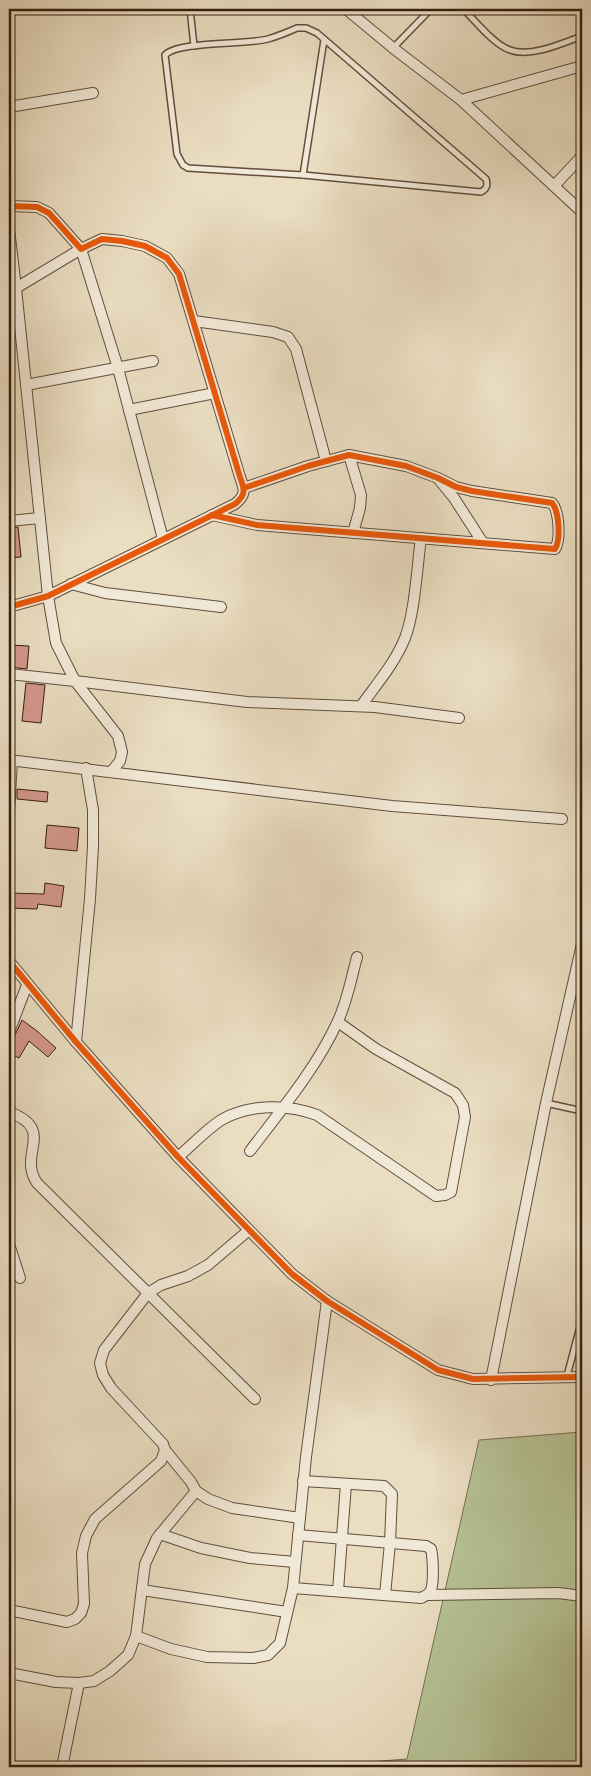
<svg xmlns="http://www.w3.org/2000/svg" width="591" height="1776" font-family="'IM FELL Double Pica',serif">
	<rect width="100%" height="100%" fill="#eaddc1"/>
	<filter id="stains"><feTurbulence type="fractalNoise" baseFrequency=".004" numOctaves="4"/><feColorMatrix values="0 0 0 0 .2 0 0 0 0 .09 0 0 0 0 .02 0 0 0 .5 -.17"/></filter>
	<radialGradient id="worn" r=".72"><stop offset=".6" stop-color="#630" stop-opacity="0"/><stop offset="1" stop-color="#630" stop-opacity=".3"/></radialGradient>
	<path fill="#b5c194" stroke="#757052" d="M582 1432V1767H301L407 1759 479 1440Z"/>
	<g fill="#d3978c" stroke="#351e10">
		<path d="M18 527 21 557 9 558V528Z"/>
		<path d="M10 645 29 646 27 669 9 667Z"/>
		<path d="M26 683 45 685 41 723 22 721Z"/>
		<path d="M17 789 48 792 47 802 17 799Z"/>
		<path d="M47 825 79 828 77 851 45 848Z"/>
		<path d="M45 883 64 886 61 907 38 904 37 909 9 908V893L44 894Z"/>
		<path d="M22 1020 37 1031 56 1048 48 1057 29 1041 19 1058 9 1053V1041L15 1035Z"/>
	</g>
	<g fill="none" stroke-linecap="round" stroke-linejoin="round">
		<defs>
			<g id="lane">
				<path d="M190 9 194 46"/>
				<path d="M463 9C476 21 493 44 510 50 530 58 563 43 582 36"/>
				<path d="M297 28H306L317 33 486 179C488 185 487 189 481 192L303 175 188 168 183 165 177 154 165 55C178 41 246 45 268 39 278 36 288 32 297 28Z"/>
				<path d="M393 48 431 9"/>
				<path d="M303 175 324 40"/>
				<path d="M546 1103 582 1111"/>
				<path d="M567 1376 582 1319"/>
			</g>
			<g id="street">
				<path d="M346 9 393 48 461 100 582 212"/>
				<path d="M461 100 582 66"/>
				<path d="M9 107 93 93"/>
				<path d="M554 186 582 156"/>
				<path d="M9 206 37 207 49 213 81 249 102 239 122 241 145 246 167 258 179 274 240 477C245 490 246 495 235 504L48 596 9 607"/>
				<path d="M9 229 16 288 48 596 56 643 75 681 118 736 122 752 120 761 111 772"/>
				<path d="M16 288 81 249 118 368 163 539"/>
				<path d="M194 321 273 332 288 337 296 349 326 461"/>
				<path d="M26 385 153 361"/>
				<path d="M129 410 215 393"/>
				<path d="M349 455 361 495 360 508 353 533"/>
				<path d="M440 481 454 498 483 543"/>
				<path d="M212 515 257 525 555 549C561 539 559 511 552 503L472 491 456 487 438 478 406 466 349 455 308 466 244 488"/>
				<path d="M9 521 40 518"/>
				<path d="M71 584 105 593 221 607"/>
				<path d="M9 674 75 681 247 702 375 707 459 718"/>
				<path d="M361 706C376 685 395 663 405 638 415 612 417 567 421 538"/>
				<path d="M9 760 392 806 562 819"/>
				<path d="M9 812 12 760"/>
				<path d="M9 961 76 1042 178 1157 292 1274 327 1301 438 1370 473 1379 582 1377"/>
				<path d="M9 1032 27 985"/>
				<path d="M76 1042 90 899 93 846V810L86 768"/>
				<path d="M9 1112C57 1130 17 1153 37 1183L255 1399"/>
				<path d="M250 1151C281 1110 315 1070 337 1023 347 1003 351 979 357 957"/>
				<path d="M178 1157C190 1147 210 1126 223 1119 250 1104 288 1104 317 1115L436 1196 445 1195 451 1192 465 1117 463 1105 455 1093 376 1049 338 1022"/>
				<path d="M9 1244 20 1278"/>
				<path d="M491 1380 546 1103 582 944"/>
				<path d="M165 1450 191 1482 196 1491 208 1499 232 1508 300 1518"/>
				<path d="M303 1481 384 1486 392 1494 390 1543 385 1595"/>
				<path d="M160 1534 201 1548 250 1558 295 1562"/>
				<path d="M293 1588 421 1598C425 1596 429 1595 431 1590 434 1582 433 1557 431 1549L426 1546 298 1535"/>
				<path d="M142 1590 287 1612"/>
				<path d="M338 1591 346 1484"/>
				<path d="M428 1595 558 1593 582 1596"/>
				<path d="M9 1610 67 1622 75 1619 81 1613 84 1604 82 1553 86 1536 95 1519 161 1461 165 1450 163 1444 111 1388 103 1375 100 1363 104 1350 148 1293 161 1285 188 1276 208 1265 249 1230"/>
				<path d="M136 1636 171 1649 207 1657 253 1658 268 1655 280 1643 293 1588 306 1457 327 1301"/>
				<path d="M9 1673 56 1682 79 1683 94 1681 110 1671 128 1655 136 1636 145 1564 157 1538 196 1491"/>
				<path d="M62 1767 79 1683"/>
			</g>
		</defs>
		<use href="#lane" stroke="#624e3c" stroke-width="8"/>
		<use href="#street" stroke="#624e3c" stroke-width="12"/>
		<use href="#lane" stroke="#f1e9d7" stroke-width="5"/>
		<use href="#street" stroke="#f1e9d7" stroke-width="10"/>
		<defs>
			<g id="cycleway">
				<path d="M9 206 37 207 49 213 81 249 102 239 122 241 145 246 167 258 179 274 240 477C245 490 246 495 235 504L48 596 9 607"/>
				<path d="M212 515 257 525 555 549C561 539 559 511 552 503L472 491 456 487 438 478 406 466 349 455 308 466 244 488"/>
				<path d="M9 961 76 1042 178 1157 292 1274 327 1301 438 1370 473 1379 582 1377"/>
			</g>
		</defs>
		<use href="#cycleway" stroke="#f1e9d7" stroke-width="9"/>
		<use href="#cycleway" stroke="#e8590c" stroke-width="6"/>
	</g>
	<rect width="591" height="1776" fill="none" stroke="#eaddc1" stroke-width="30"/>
	<rect x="10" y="10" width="571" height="1756" fill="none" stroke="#351e10" stroke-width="2.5"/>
	<rect x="15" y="15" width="561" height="1746" fill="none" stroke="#351e10"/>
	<rect width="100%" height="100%" filter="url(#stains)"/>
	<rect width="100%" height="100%" fill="url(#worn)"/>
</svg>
